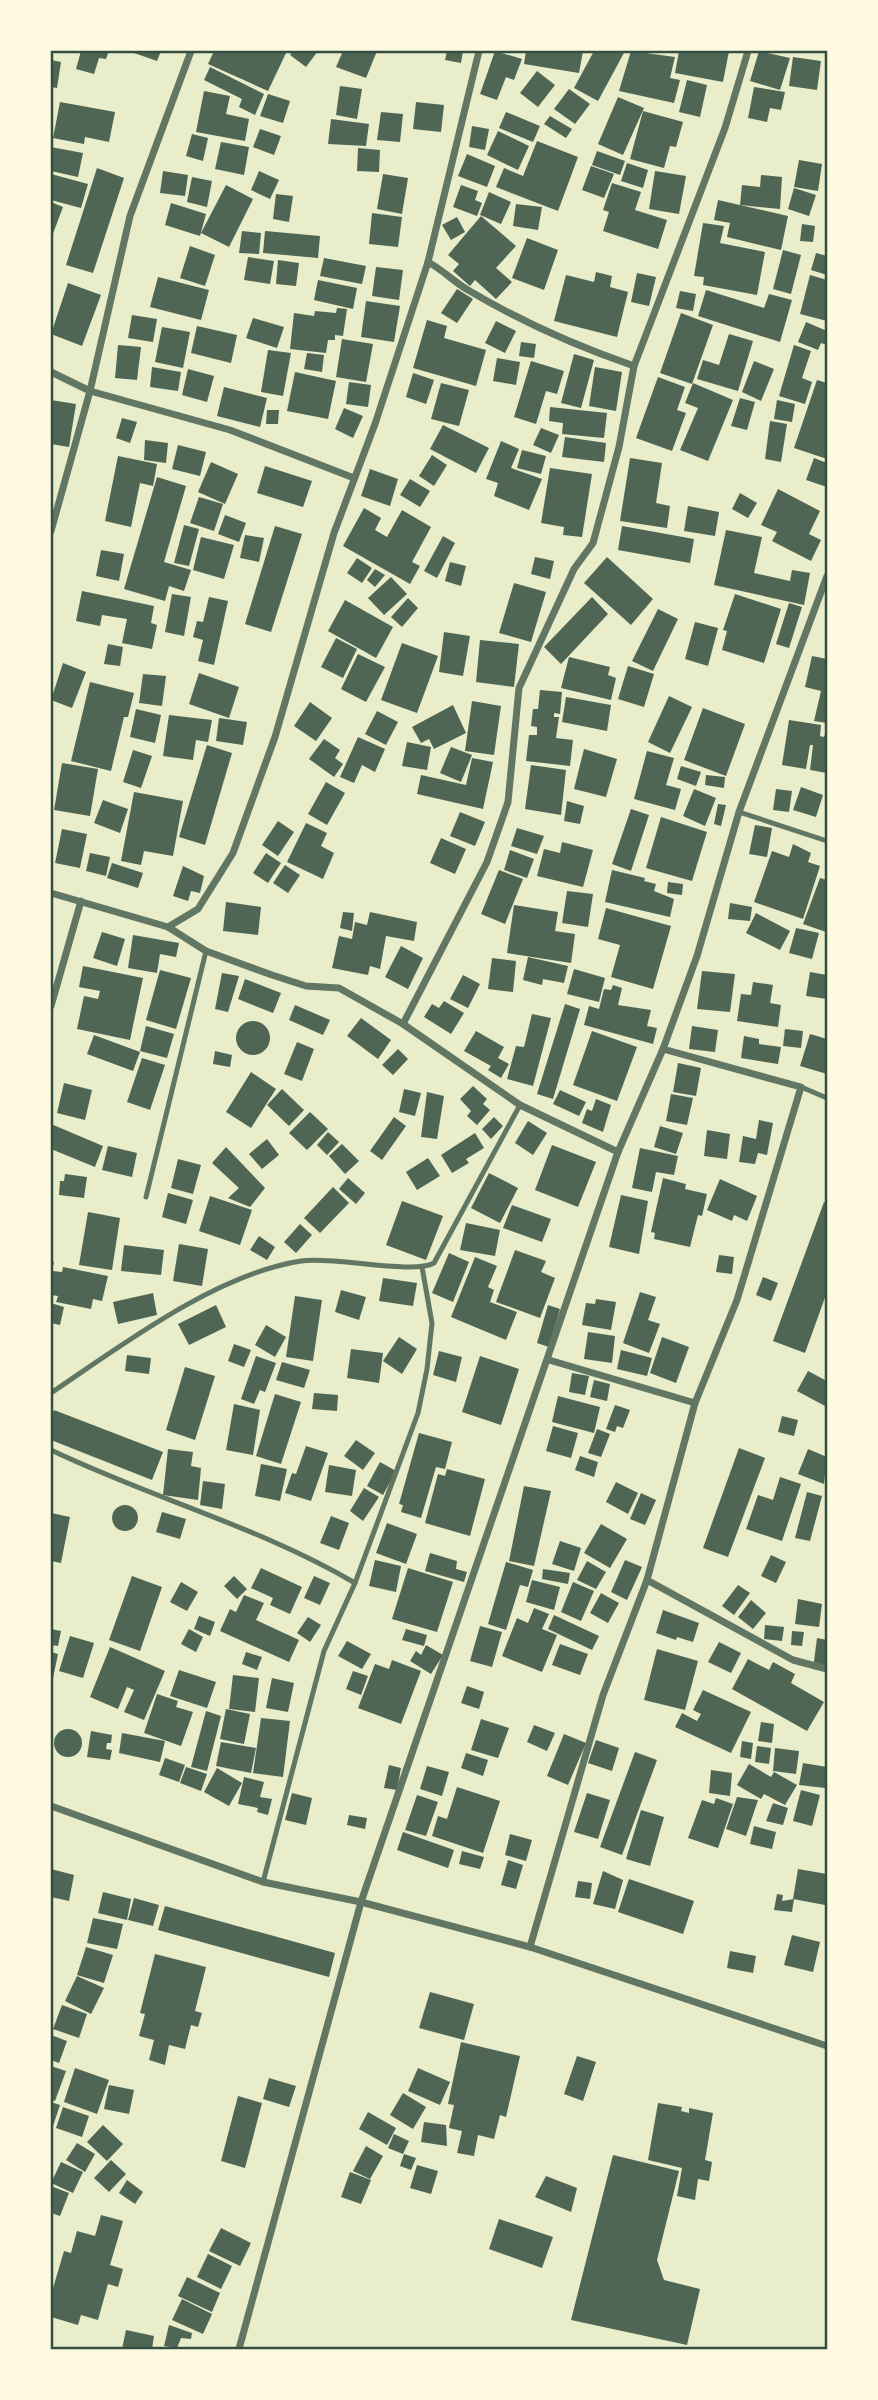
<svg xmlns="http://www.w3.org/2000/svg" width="878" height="2400" font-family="'DM Sans',sans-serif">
	<rect width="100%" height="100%" fill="#e9edc9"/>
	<g fill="#4f6655">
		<path d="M81 51H109L106 59 99 58 94 74 76 69Z"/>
		<path d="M135 51H161L157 61 134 53Z"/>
		<path d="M214 51H287L268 91 208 64Z"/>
		<path d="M293 51H318L306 67 290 55Z"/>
		<path d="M343 51H377L366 78 336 67Z"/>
		<path d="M447 51H463L461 63 445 60Z"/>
		<path d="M495 51 522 59 514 80 506 77 497 100 480 94Z"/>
		<path d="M526 51H583L579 73 524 64Z"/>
		<path d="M594 51H625L598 101 574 88Z"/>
		<path d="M631 51 675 57 670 78 680 80 674 103 619 91Z"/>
		<path d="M679 51H729L723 82 675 73Z"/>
		<path d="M759 51 790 58 780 90 750 81Z"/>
		<path d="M793 57 821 61 817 90 789 86Z"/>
		<path d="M51 60 61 62 57 88 51 87Z"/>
		<path d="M210 67 264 94 255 115 239 107 242 99 204 80Z"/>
		<path d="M537 71 555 85 538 107 520 93Z"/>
		<path d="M687 80 707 85 700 117 679 112Z"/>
		<path d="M340 86 362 89 357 119 336 115Z"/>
		<path d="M754 87 785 92 781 110 770 108 767 122 748 118Z"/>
		<path d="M569 89 590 104 575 124 554 109Z"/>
		<path d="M204 91 230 96 226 114 249 119 245 141 196 132Z"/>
		<path d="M268 94 290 101 283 123 260 116Z"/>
		<path d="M618 97 644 108 623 155 598 144Z"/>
		<path d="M60 102 115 112 109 142 85 137 84 144 53 138Z"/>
		<path d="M416 102 444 105 441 132 413 129Z"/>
		<path d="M643 111 683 122 676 147 670 146 664 168 630 159Z"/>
		<path d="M381 112 403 114 400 142 377 140Z"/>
		<path d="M506 112 540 126 533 142 499 128Z"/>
		<path d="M550 116 572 129 566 138 544 124Z"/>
		<path d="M331 119 369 124 366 146 328 144Z"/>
		<path d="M472 126 489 129 485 150 469 147Z"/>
		<path d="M260 129 281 136 274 155 253 147Z"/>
		<path d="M498 131 529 146 518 170 487 155Z"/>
		<path d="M192 134 208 138 203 161 186 156Z"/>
		<path d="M537 141 578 157 558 211 496 187 504 168 523 176Z"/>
		<path d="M221 142 249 147 244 175 215 169Z"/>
		<path d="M51 147 83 153 78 177 51 171Z"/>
		<path d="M358 148 380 150 379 172 357 171Z"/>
		<path d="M597 151 625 161 620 175 592 165Z"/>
		<path d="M467 154 495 166 487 187 458 176Z"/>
		<path d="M799 160 822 164 818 191 794 187Z"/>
		<path d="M627 163 648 170 643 188 621 181Z"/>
		<path d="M591 166 614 174 604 198 582 190Z"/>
		<path d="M97 168 124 178 93 273 66 265Z"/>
		<path d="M163 171 188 175 185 196 160 193Z"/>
		<path d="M259 171 279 180 270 199 251 190Z"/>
		<path d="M655 171 686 176 679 214 649 209Z"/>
		<path d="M51 174 88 184 81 208 51 200Z"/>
		<path d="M383 174 408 178 402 214 377 209Z"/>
		<path d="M761 175 782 177 780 209 740 205 742 185 760 187Z"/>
		<path d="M192 177 212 181 207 207 187 202Z"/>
		<path d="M612 183 641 192 635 210 667 220 658 249 603 231 609 212 603 210Z"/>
		<path d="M226 185 253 199 229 247 201 233Z"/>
		<path d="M461 185 478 191 475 200 482 203 477 216 453 207Z"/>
		<path d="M794 188 816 195 809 216 788 209Z"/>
		<path d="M489 192 511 202 501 224 480 215Z"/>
		<path d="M276 194 293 196 289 222 273 219Z"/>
		<path d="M718 200 788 216 781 250 727 237 730 223 714 220Z"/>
		<path d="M51 202 63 207 51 239Z"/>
		<path d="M171 203 206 214 200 236 165 225Z"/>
		<path d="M516 204 542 207 538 230 513 226Z"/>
		<path d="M372 213 402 217 398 247 369 244Z"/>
		<path d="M481 216 516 246 496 268 512 282 496 299 475 280 470 286 453 271 459 264 448 255Z"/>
		<path d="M457 217 465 232 451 240 442 225Z"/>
		<path d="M703 223 724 226 720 243 765 252 757 295 703 285 704 277 694 276Z"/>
		<path d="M802 224 815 226 813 242 800 241Z"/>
		<path d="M242 231 261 233 259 254 239 253Z"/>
		<path d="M265 231 320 236 318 258 263 253Z"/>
		<path d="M527 238 558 250 544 290 512 278Z"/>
		<path d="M190 246 215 255 205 286 180 278Z"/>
		<path d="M783 250 801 255 791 294 773 289Z"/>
		<path d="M816 253 827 256V275L811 270Z"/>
		<path d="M248 257 274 261 270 284 244 280Z"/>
		<path d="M324 258 366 266 362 284 320 276Z"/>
		<path d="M278 260 299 263 296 286 276 284Z"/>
		<path d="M376 267 403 270 399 300 372 296Z"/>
		<path d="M596 272 612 276 610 287 628 292 617 337 554 321 566 275 594 282Z"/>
		<path d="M637 273 656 277 649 306 631 302Z"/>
		<path d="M810 275 827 280V321L800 314Z"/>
		<path d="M158 277 209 290 201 320 150 307Z"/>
		<path d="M318 280 357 288 353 309 314 300Z"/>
		<path d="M68 283 101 295 82 346 51 334Z"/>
		<path d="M457 289 473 299 457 323 441 313Z"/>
		<path d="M706 290 764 308 769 294 792 300 780 342 698 316Z"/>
		<path d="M680 291 696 294 693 311 676 308Z"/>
		<path d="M366 301 400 306 394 342 361 337Z"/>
		<path d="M337 308 347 309 343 336 335 335V340H328L326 353 290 349 294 313 314 316 315 311 336 313Z"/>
		<path d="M681 313 713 325 692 384 660 373Z"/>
		<path d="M132 315 157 319 153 342 128 338Z"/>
		<path d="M253 318 284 327 277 348 246 338Z"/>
		<path d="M427 320 447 326 444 338 486 350 476 386 413 368Z"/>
		<path d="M496 321 516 331 505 353 485 343Z"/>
		<path d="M806 322 827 331V345L821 343 818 350 798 342Z"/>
		<path d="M197 326 237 335 231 363 191 353Z"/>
		<path d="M162 327 190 332 183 368 155 362Z"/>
		<path d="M729 334 753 341 738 391 697 379 703 360 719 365Z"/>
		<path d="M342 339 373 344 366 382 336 377Z"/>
		<path d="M521 342 536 344 534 358 519 356Z"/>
		<path d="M118 345 141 347 137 380 115 378Z"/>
		<path d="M794 345 811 351 802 378 812 382 805 404 779 396Z"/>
		<path d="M268 350 291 353 283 396 261 392Z"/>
		<path d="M307 353 324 355 322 372 304 369Z"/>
		<path d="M574 354 594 360 581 408 561 403Z"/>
		<path d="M497 358 520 362 516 385 493 381Z"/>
		<path d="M531 361 564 371 557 394 546 391 536 424 514 417Z"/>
		<path d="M754 361 774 369 761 401 742 392Z"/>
		<path d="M152 367 181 372 178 391 150 387Z"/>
		<path d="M595 367 622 372 616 411 589 406Z"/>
		<path d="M188 369 214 376 207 402 182 395Z"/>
		<path d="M295 372 336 381 328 419 287 411Z"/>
		<path d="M413 373 434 380 426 404 406 397Z"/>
		<path d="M658 377 685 387 677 410 686 413 672 451 636 438Z"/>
		<path d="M817 380 827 383V459L794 448Z"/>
		<path d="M349 382 371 385 368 407 346 404Z"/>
		<path d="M441 383 469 390 459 426 431 419Z"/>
		<path d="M693 383 733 400 708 461 680 450 698 408 685 403Z"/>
		<path d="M224 387 267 398 260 427 217 416Z"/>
		<path d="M740 398 755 402 747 430 731 426Z"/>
		<path d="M51 400 76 404 69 447 51 444Z"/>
		<path d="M777 400 795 404 792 422 774 419Z"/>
		<path d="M550 407 607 413 604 438 562 434 563 423 549 421Z"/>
		<path d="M344 408 363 416 353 438 335 429Z"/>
		<path d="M267 410H279L278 424H266Z"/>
		<path d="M122 418 137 422 130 443 116 438Z"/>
		<path d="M770 421 787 424 781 462 765 459Z"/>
		<path d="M443 425 489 448 476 473 430 449Z"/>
		<path d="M541 428 559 435 551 453 533 445Z"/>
		<path d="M565 437 606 443 604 462 562 457Z"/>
		<path d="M145 440 168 443 166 463 144 460Z"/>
		<path d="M501 441 519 449 511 468 542 479 529 510 494 496 498 483 486 479Z"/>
		<path d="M178 445 206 452 200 476 172 469Z"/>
		<path d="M522 450 546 456 541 474 517 468Z"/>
		<path d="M432 455 447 465 434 486 419 476Z"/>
		<path d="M118 456 157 464 153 486 140 483 131 527 105 521Z"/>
		<path d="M630 458 662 463 656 503 670 506 667 528 620 521Z"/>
		<path d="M814 458 827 463V487L806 480Z"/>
		<path d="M211 462 238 474 225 504 198 492Z"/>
		<path d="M265 466 312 481 303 507 257 493Z"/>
		<path d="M550 468 592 474 582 537 563 535 564 527 541 523Z"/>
		<path d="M370 469 398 479 390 506 361 496Z"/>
		<path d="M157 477 186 486 164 562 191 570 184 591 169 586 165 601 124 589Z"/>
		<path d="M410 479 430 491 420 507 400 495Z"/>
		<path d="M778 489 820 511 809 534 821 540 811 561 772 541 777 532 761 525Z"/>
		<path d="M740 493 757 503 748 518 732 509Z"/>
		<path d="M199 497 223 504 214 531 190 523Z"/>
		<path d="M688 506 719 512 715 536 684 531Z"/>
		<path d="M364 508 381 518 375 530 387 537 402 510 431 527 412 562 420 566 410 584 343 546Z"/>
		<path d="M225 515 246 523 239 542 218 534Z"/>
		<path d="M184 525 199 529 189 566 174 563Z"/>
		<path d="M275 526 302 534 271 632 245 624Z"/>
		<path d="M622 526 694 539 690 563 618 550Z"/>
		<path d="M726 530 762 537 754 573 790 581 792 570 810 573 804 605 714 585Z"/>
		<path d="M245 535 264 538 259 562 240 558Z"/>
		<path d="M443 536 455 543 437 578 424 571Z"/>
		<path d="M201 537 234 545 224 579 193 570Z"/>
		<path d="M101 550 124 554 119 581 96 576Z"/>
		<path d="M535 557 554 561 550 579 531 574Z"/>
		<path d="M607 557 653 599 631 625 584 583Z"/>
		<path d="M357 558 372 568 362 583 347 573Z"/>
		<path d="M450 562 466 566 461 586 445 581Z"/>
		<path d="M375 569 385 575 375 587 367 580Z"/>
		<path d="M391 577 407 594 384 615 368 598Z"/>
		<path d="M514 583 546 592 531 642 499 633Z"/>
		<path d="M82 591 154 606 151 623 157 625 152 649 122 643 127 619 102 615 100 626 76 621Z"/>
		<path d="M172 594 191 597 184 636 165 632Z"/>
		<path d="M735 594 781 609 764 663 722 650 727 631 723 630Z"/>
		<path d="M209 597 228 601 214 665 198 661 203 640 193 637 197 621 203 622Z"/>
		<path d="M592 597 608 614 561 664 544 647Z"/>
		<path d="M408 598 418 608 402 627 391 617Z"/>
		<path d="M345 600 393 627 376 658 328 631Z"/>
		<path d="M789 603 802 607 789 648 776 644Z"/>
		<path d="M658 609 678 619 653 671 632 661Z"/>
		<path d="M695 622 718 628 708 666 685 659Z"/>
		<path d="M444 632 470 636 463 676 439 672Z"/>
		<path d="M336 638 357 649 343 678 321 667Z"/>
		<path d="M480 640 519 644 514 687 476 682Z"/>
		<path d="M402 643 438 656 417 713 381 700Z"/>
		<path d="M108 644 123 647 120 666 104 664Z"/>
		<path d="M358 654 385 667 366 702 341 689Z"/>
		<path d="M812 656 827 659V723L814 721 821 691 805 687Z"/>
		<path d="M569 657 610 667 608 675 616 678 611 700 561 688Z"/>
		<path d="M63 663 86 672 72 708 51 700Z"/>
		<path d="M628 666 654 674 644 707 618 699Z"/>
		<path d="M199 673 239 687 229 718 189 704Z"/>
		<path d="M143 674 166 676 162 706 139 703Z"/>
		<path d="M90 682 134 693 128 717H124L111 771 71 761Z"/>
		<path d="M540 690 562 692 560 714 554 713V717H559L556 738 573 740 570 766 526 761 529 735H537V727L531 726 533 709H538Z"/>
		<path d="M669 696 692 707 670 753 648 742Z"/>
		<path d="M566 697 611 705 607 731 562 722Z"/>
		<path d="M472 701 501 706 494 755 465 751Z"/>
		<path d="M310 702 332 718 316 741 294 726Z"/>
		<path d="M453 705 466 733 434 749 429 739 421 743 412 727Z"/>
		<path d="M703 708 745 724 726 776 684 760Z"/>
		<path d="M136 709 161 715 155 743 130 737Z"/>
		<path d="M377 711 398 722 386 745 365 734Z"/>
		<path d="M169 715 212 720 208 742 196 740 193 760 163 756Z"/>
		<path d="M219 718 247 722 243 745 216 741Z"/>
		<path d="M789 720 821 725 820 736 824 737 827 729V773L810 770 813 745H810L806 769 782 765Z"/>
		<path d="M358 737 385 749 375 772 362 765 354 783 340 777Z"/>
		<path d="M324 739 340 750 335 758 343 764 334 777 309 759Z"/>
		<path d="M407 742 431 747 427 770 402 766Z"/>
		<path d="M207 745 232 753 205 845 179 837Z"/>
		<path d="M451 747 472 755 461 782 440 773Z"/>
		<path d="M584 749 617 759 606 797 574 789Z"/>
		<path d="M133 750 152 756 141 788 123 782Z"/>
		<path d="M647 751 674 758 666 785 681 789 675 810 634 799Z"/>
		<path d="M472 758 493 762 483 809 417 794 421 775 466 785Z"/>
		<path d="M62 763 98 769 90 816 54 810Z"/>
		<path d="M531 765 566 770 561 815 525 809Z"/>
		<path d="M681 766 701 772 696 786 677 779Z"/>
		<path d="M706 775 725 777 724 788 705 785Z"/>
		<path d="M326 782 345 793 327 825 308 814Z"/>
		<path d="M801 787 823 795 816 817 793 810Z"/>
		<path d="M694 789 716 798 705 826 683 816Z"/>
		<path d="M776 789 792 791 789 812 773 810Z"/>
		<path d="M134 792 183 801 173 856 144 851 141 865 121 861Z"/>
		<path d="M103 800 128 809 120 833 94 823Z"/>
		<path d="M567 801 584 806 580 824 564 821Z"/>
		<path d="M718 804 726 805 721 826 714 824Z"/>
		<path d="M631 809 649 815 631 871 612 864Z"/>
		<path d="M460 812 485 822 475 846 450 836Z"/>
		<path d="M661 817 707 832 692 881 646 868Z"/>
		<path d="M278 821 294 832 278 856 262 845Z"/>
		<path d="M306 823 327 833 321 846 334 853 323 879 287 862Z"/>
		<path d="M755 825 772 828 767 857 749 854Z"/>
		<path d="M517 828 544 836 537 854 511 846Z"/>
		<path d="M62 829 87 834 80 868 55 863Z"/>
		<path d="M441 838 466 849 455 874 430 863Z"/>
		<path d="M562 842 593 850 583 887 537 876 544 849 560 853Z"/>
		<path d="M793 844 811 853 808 862 820 866 803 919 754 902 772 851 789 857Z"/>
		<path d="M510 850 534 859 527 878 504 870Z"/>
		<path d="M90 853 110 857 106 876 86 871Z"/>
		<path d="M266 853 281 863 268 883 253 873Z"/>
		<path d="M112 863 143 873 138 888 107 878Z"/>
		<path d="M285 865 300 875 288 893 273 883Z"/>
		<path d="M183 866 204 876 200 893 191 891 188 901 173 896Z"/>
		<path d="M499 870 523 879 505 924 481 914Z"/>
		<path d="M612 870 645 878 644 881 656 884 654 891 674 899 670 917 605 902Z"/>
		<path d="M820 878 827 880 826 932 803 924Z"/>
		<path d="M668 882 683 884 682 895 667 893Z"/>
		<path d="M567 891 593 894 588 927 562 923Z"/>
		<path d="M226 902 261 907 258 935 223 931Z"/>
		<path d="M730 903 752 907 750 921 728 919Z"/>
		<path d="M514 905 558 912 555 931 575 934 571 963 507 953Z"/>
		<path d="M606 908 671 926 653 989 611 977 620 945 598 939Z"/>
		<path d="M343 912 354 913 352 931 340 928Z"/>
		<path d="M370 912 417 922 414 941 386 936 380 969 370 966 368 975 332 968 339 936 352 939 355 922 367 925Z"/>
		<path d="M756 913 790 931 780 950 746 933Z"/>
		<path d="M796 928 819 933 812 959 789 953Z"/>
		<path d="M102 932 125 939 117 966 93 958Z"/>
		<path d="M133 935 179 943 176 957 160 954 157 973 128 968Z"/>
		<path d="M401 946 423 958 408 989 385 977Z"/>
		<path d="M528 957 568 966 564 983 543 979 542 985 523 980Z"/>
		<path d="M492 958 516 961 513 992 488 989Z"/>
		<path d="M83 966 143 978 130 1040 77 1029 84 996 98 999 100 991 79 987Z"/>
		<path d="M574 969 605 978 599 1002 567 994Z"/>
		<path d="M160 970 191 978 176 1029 146 1020Z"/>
		<path d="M702 971 735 974 730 1012 697 1009Z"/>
		<path d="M810 972 827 975V999L806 996Z"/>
		<path d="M222 973 239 976 228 1012 215 1009Z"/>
		<path d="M463 975 480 984 468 1008 450 999Z"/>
		<path d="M245 979 281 993 273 1013 238 999Z"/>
		<path d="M753 982 773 985 770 1003 781 1005 778 1027 737 1021 741 994 751 995Z"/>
		<path d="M613 985 622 988 618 1005 651 1010 647 1026 657 1028 653 1044 584 1025 589 1006 599 1009 604 989 611 990Z"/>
		<path d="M444 1001 464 1013 451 1034 424 1017 432 1004 439 1008Z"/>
		<path d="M565 1004 580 1009 553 1099 537 1094Z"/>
		<path d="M295 1005 330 1020 323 1035 289 1020Z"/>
		<path d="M532 1014 551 1018 533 1086 507 1079 516 1046 524 1047Z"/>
		<path d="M361 1018 391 1040 378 1059 347 1036Z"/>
		<circle cx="253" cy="1038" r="17"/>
		<path d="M146 1026 174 1034 167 1058 140 1051Z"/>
		<path d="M692 1026 718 1030 715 1052 689 1049Z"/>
		<path d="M785 1029 803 1031 801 1048 783 1046Z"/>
		<path d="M476 1031 504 1047 498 1058 509 1064 501 1078 488 1070 491 1066 464 1051Z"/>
		<path d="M592 1031 637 1047 617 1101 573 1085Z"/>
		<path d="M810 1034 827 1039V1074L800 1066Z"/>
		<path d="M94 1035 140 1052 133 1071 87 1054Z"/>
		<path d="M744 1036 759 1039V1044L781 1047 778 1064 741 1058Z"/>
		<path d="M297 1042 314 1049 302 1081 284 1074Z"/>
		<path d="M398 1049 408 1059 393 1075 382 1065Z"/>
		<path d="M215 1051 232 1055 230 1067 213 1064Z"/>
		<path d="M142 1058 165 1065 150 1110 127 1102Z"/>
		<path d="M678 1063 701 1068 696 1096 673 1092Z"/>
		<path d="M251 1072 276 1089 251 1128 226 1112Z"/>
		<path d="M64 1083 92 1090 85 1120 57 1113Z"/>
		<path d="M473 1086 487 1099 483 1104 490 1110 477 1125 467 1116 471 1111 460 1099Z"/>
		<path d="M282 1089 304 1110 289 1126 267 1105Z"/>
		<path d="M404 1089 421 1093 415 1116 399 1112Z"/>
		<path d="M560 1090 586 1102 579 1116 553 1104Z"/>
		<path d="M427 1092 444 1096 437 1139 421 1137Z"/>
		<path d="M671 1094 693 1098 687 1125 666 1121Z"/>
		<path d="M596 1099 611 1105 603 1132 582 1123 587 1109 592 1111Z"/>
		<path d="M310 1112 328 1129 307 1150 289 1133Z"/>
		<path d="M394 1117 406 1126 382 1160 370 1151Z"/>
		<path d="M494 1117 503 1126 491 1139 482 1129Z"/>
		<path d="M759 1120 773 1123 767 1155 758 1153 755 1164 739 1162 743 1136 756 1139Z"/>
		<path d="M528 1121 547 1133 533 1155 515 1143Z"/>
		<path d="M51 1124 103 1146 95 1167 51 1149Z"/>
		<path d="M660 1126 683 1133 676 1154 654 1147Z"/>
		<path d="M707 1130 730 1134 727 1159 704 1156Z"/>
		<path d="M328 1132 339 1142 327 1155 317 1145Z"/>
		<path d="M475 1133 484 1148 466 1159 469 1163 452 1173 441 1155Z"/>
		<path d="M267 1139 279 1155 262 1169 249 1154Z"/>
		<path d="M342 1144 359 1161 345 1174 329 1156Z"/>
		<path d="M552 1145 596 1162 578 1207 535 1190Z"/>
		<path d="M108 1146 137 1153 132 1177 102 1170Z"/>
		<path d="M226 1147 265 1188 250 1207 228 1198 239 1188 212 1163Z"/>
		<path d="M640 1148 678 1156 674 1175 656 1172 652 1192 632 1188Z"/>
		<path d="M428 1158 440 1176 417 1190 406 1172Z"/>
		<path d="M178 1159 201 1165 193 1194 171 1188Z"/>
		<path d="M489 1173 518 1188 500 1223 471 1208Z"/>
		<path d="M65 1174 87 1177 84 1198 59 1195 60 1181H64Z"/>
		<path d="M348 1178 365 1193 356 1204 339 1189Z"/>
		<path d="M663 1178 686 1184 685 1189 707 1194 702 1216 698 1215 690 1247 654 1239 655 1233 651 1232Z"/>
		<path d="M720 1179 757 1196 747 1221 734 1215 732 1221 707 1210Z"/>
		<path d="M333 1187 349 1203 320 1233 304 1218Z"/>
		<path d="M168 1193 193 1200 186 1224 162 1217Z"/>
		<path d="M621 1195 648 1201 639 1254 609 1247Z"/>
		<path d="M210 1196 252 1210 240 1245 199 1231Z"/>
		<path d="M402 1201 443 1216 426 1260 386 1245Z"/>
		<path d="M824 1202 827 1203V1292L805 1353 773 1341Z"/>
		<path d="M512 1205 551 1219 542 1242 503 1228Z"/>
		<path d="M88 1212 120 1218 112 1270 79 1265Z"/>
		<path d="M466 1223 500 1230 495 1256 460 1250Z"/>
		<path d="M300 1224 312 1235 296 1253 284 1242Z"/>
		<path d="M259 1236 275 1247 267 1260 250 1250Z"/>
		<path d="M179 1244 208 1249 202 1286 173 1281Z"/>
		<path d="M124 1245 164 1250 161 1275 121 1271Z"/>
		<path d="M515 1250 546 1261 541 1272 555 1278 540 1318 496 1302Z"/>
		<path d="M449 1253 469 1262 453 1302 432 1293Z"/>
		<path d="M719 1255 734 1257 732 1274 716 1272Z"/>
		<path d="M475 1257 497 1266 488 1287 494 1290 490 1302 517 1312 506 1340 451 1317Z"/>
		<path d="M51 1261 54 1262 52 1271 62 1272 63 1267 108 1276 102 1301 93 1299 91 1309 56 1302 58 1296 51 1295Z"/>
		<path d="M763 1277 778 1283 771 1301 756 1295Z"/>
		<path d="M383 1278 417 1283 413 1306 379 1301Z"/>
		<path d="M341 1290 366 1297 359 1320 335 1312Z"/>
		<path d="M640 1292 656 1297 648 1320 660 1324 649 1353 623 1343Z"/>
		<path d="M153 1293 157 1315 118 1324 113 1302Z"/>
		<path d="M295 1296 322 1300 313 1361 286 1357Z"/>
		<path d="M596 1299 616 1302 611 1330 582 1325 586 1303 595 1304Z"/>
		<path d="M51 1303 64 1307 60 1325 51 1323Z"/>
		<path d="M216 1305 226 1327 189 1345 178 1324Z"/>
		<path d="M548 1305 560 1309 549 1347 537 1343Z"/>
		<path d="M266 1325 286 1337 275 1357 255 1345Z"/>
		<path d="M588 1332 615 1336 612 1363 584 1359Z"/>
		<path d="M399 1337 417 1349 402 1374 383 1361Z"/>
		<path d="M662 1337 689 1347 676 1383 650 1373Z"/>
		<path d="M234 1344 251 1350 244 1367 228 1361Z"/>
		<path d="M351 1349 383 1353 379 1383 347 1378Z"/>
		<path d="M621 1350 652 1358 647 1376 617 1369Z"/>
		<path d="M439 1351 462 1357 456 1382 433 1375Z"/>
		<path d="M127 1355 151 1358 149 1374 125 1371Z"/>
		<path d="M256 1356 276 1363 265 1392 260 1390 254 1404 241 1399Z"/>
		<path d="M480 1356 519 1369 501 1425 462 1412Z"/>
		<path d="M282 1362 310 1370 304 1388 276 1380Z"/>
		<path d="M185 1367 215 1376 195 1440 166 1430Z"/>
		<path d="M808 1371 827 1381V1407L797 1391Z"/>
		<path d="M572 1373 589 1376 585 1395 569 1392Z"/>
		<path d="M594 1380 610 1384 607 1401 590 1397Z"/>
		<path d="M314 1393 338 1395 337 1411 312 1409Z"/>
		<path d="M275 1394 301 1402 281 1464 256 1456Z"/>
		<path d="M558 1396 600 1407 594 1433 552 1422Z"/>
		<path d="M234 1404 260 1410 253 1455 226 1450Z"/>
		<path d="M615 1405 630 1410 623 1428 617 1426 615 1432 606 1429Z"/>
		<path d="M54 1410 163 1452 152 1480 51 1440V1419Z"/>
		<path d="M782 1416 798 1420 794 1436 778 1432Z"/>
		<path d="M553 1426 578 1433 571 1458 546 1451Z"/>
		<path d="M597 1429 610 1434 601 1457 588 1453Z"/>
		<path d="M419 1433 452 1442 445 1469 436 1467 421 1518 401 1512 403 1505 399 1504Z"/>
		<path d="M356 1440 375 1453 363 1470 344 1456Z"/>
		<path d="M306 1446 328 1453 311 1501 285 1493 292 1473 296 1474Z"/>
		<path d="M739 1448 765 1458 728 1557 703 1548Z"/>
		<path d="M168 1449 193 1452 191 1466 201 1468 198 1500 163 1495Z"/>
		<path d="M808 1449 827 1457 824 1484 798 1474Z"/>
		<path d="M580 1456 598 1462 594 1477 575 1470Z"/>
		<path d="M380 1462 396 1471 383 1495 367 1486Z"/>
		<path d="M261 1464 287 1469 280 1501 255 1496Z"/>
		<path d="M329 1465 356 1470 352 1496 325 1492Z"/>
		<path d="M447 1469 485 1479 470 1536 425 1523 438 1474 445 1476Z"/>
		<path d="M780 1477 801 1484 782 1541 746 1529 758 1495 773 1500Z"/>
		<path d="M203 1481 225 1484 222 1509 200 1505Z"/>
		<path d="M616 1482 638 1493 628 1514 606 1502Z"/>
		<path d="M524 1486 551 1491 534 1566 509 1561Z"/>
		<path d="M364 1488 379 1497 363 1521 350 1511Z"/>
		<path d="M807 1492 822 1496 810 1541 795 1538Z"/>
		<path d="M641 1493 656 1500 645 1525 630 1519Z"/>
		<circle cx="125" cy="1518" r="13"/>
		<path d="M162 1512 186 1519 180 1539 156 1532Z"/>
		<path d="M51 1513 70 1517 61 1563 51 1561Z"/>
		<path d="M331 1516 349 1523 339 1550 320 1543Z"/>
		<path d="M387 1523 417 1534 406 1564 376 1553Z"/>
		<path d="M601 1524 627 1539 610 1568 584 1553Z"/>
		<path d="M560 1541 581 1548 574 1571 552 1564Z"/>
		<path d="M430 1553 457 1561 456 1569 467 1572 464 1582 425 1571Z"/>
		<path d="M771 1555 786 1562 776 1583 761 1576Z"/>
		<path d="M375 1560 401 1566 396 1592 369 1586Z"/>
		<path d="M625 1560 642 1567 627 1600 611 1592Z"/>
		<path d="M587 1561 606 1572 596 1589 577 1580Z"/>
		<path d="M506 1562 533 1570 528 1587 520 1585 506 1630 488 1624Z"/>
		<path d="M261 1568 302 1587 290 1614 270 1605 273 1598 251 1588Z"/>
		<path d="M408 1568 453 1582 437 1632 392 1619Z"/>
		<path d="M543 1569 570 1573 568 1584 542 1579Z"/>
		<path d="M132 1576 162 1587 140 1651 109 1640Z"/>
		<path d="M234 1576 247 1589 237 1599 224 1586Z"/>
		<path d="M314 1576 330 1583 320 1605 304 1598Z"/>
		<path d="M532 1580 560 1587 554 1610 526 1602Z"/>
		<path d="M181 1582 198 1592 187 1611 170 1602Z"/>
		<path d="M573 1582 594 1591 581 1621 561 1612Z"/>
		<path d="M738 1585 750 1593 734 1615 722 1606Z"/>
		<path d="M601 1593 619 1603 608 1623 590 1613Z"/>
		<path d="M244 1595 264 1603 256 1620 299 1640 289 1662 220 1631 230 1609 236 1612Z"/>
		<path d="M798 1599 822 1604 819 1627 795 1624Z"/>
		<path d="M751 1600 766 1613 753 1629 738 1617Z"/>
		<path d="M534 1608 549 1614 542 1629 557 1635 542 1672 502 1656 517 1618 528 1623Z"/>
		<path d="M663 1610 699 1623 693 1642 677 1637 676 1640 656 1633Z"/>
		<path d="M554 1615 599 1636 592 1650 548 1629Z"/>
		<path d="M199 1616 215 1622 210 1636 194 1629Z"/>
		<path d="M308 1617 321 1625 310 1642 297 1633Z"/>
		<path d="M765 1625 784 1627 782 1641 764 1639Z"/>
		<path d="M480 1626 502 1632 492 1667 470 1661Z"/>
		<path d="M51 1629 61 1631 58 1646 51 1645Z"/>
		<path d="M189 1629 203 1637 196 1652 181 1644Z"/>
		<path d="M406 1629 427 1635 424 1646 402 1640Z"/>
		<path d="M792 1631 804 1632 802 1646 791 1645Z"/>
		<path d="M70 1636 94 1643 83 1678 59 1671Z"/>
		<path d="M817 1638 827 1640V1671L813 1669Z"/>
		<path d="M347 1641 371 1654 362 1669 338 1656Z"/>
		<path d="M719 1642 741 1653 731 1673 708 1662Z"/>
		<path d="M560 1644 588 1654 580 1675 552 1665Z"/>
		<path d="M426 1645 443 1655 431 1674 410 1661 416 1651 421 1655Z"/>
		<path d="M110 1647 165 1671 144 1720 124 1712 134 1690 127 1687 118 1709 90 1697Z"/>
		<path d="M657 1649 698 1661 685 1710 644 1700Z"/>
		<path d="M51 1652 58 1654 52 1683H51Z"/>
		<path d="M246 1652 262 1657 257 1670 242 1664Z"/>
		<path d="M748 1659 769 1670 773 1662 795 1674 791 1683 824 1702 807 1731 732 1689Z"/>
		<path d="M392 1660 421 1671 401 1724 358 1708 375 1664 389 1669Z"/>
		<path d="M179 1670 216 1682 207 1708 170 1696Z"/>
		<path d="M353 1671 368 1676 361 1695 346 1689Z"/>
		<path d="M233 1675 259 1678 255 1712 229 1709Z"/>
		<path d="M272 1678 294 1683 288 1712 266 1708Z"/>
		<path d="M467 1686 484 1692 479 1709 461 1703Z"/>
		<path d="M703 1690 751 1712 731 1753 675 1727 682 1713 697 1721 701 1714 693 1710Z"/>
		<path d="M157 1694 178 1701 176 1707 193 1712 181 1746 144 1733Z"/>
		<path d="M226 1709 250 1714 244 1744 220 1739Z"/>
		<path d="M206 1711 221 1716 207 1771 191 1767Z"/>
		<path d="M261 1718 290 1721 283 1777 253 1773Z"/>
		<path d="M481 1719 509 1728 498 1758 471 1750Z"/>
		<path d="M761 1722 774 1724 772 1743 758 1741Z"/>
		<path d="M534 1725 555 1733 547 1751 527 1742Z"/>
		<circle cx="68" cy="1743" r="14"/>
		<path d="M91 1731 112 1735 111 1743H107L106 1749 112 1750 110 1760 87 1757Z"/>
		<path d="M122 1733 165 1741 160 1762 119 1753Z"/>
		<path d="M564 1734 586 1743 568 1785 547 1776Z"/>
		<path d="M596 1740 619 1748 612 1771 588 1763Z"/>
		<path d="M742 1741 753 1743 751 1759 740 1757Z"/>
		<path d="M221 1742 256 1748 251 1773 216 1766Z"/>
		<path d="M757 1746 771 1748 769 1764 755 1762Z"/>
		<path d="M775 1748 799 1751 796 1774 773 1771Z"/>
		<path d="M635 1752 657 1760 622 1855 600 1847Z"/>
		<path d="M466 1753 488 1760 483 1776 461 1768Z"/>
		<path d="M165 1758 185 1765 179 1782 159 1775Z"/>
		<path d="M803 1763 827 1767 825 1788 799 1785Z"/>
		<path d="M749 1764 771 1777 774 1772 797 1785 785 1805 764 1794 761 1799 737 1785Z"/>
		<path d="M389 1765 401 1768 397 1790 384 1788Z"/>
		<path d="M427 1766 449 1772 442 1796 420 1789Z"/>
		<path d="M186 1767 207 1774 201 1791 180 1783Z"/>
		<path d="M217 1768 242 1783 229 1806 204 1792Z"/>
		<path d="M711 1770 732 1773 730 1796 709 1793Z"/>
		<path d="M244 1777 264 1782 260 1797 272 1799 268 1815 257 1812 258 1808 238 1804Z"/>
		<path d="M457 1787 500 1801 483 1853 432 1836 438 1816 447 1819Z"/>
		<path d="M801 1790 820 1795 812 1826 793 1821Z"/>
		<path d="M292 1793 312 1798 306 1825 285 1820Z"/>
		<path d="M587 1793 610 1800 598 1839 574 1832Z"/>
		<path d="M417 1795 438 1802 426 1836 405 1830Z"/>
		<path d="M737 1797 758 1800 746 1836 726 1829Z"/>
		<path d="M716 1798 733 1804 718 1848 688 1838 702 1800 714 1804Z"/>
		<path d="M773 1803 788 1808 783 1825 766 1821Z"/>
		<path d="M641 1810 664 1817 650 1866 626 1859Z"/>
		<path d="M349 1815 367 1818 365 1829 347 1825Z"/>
		<path d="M754 1826 776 1832 772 1849 750 1844Z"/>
		<path d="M403 1832 454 1850 448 1868 397 1850Z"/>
		<path d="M510 1834 532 1840 526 1861 505 1855Z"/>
		<path d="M462 1851 484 1857 480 1869 459 1864Z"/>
		<path d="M508 1860 523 1865 516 1889 501 1885Z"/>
		<path d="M51 1869 74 1875 69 1901 51 1897Z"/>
		<path d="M798 1869 827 1874 825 1905 793 1899Z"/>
		<path d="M603 1871 623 1880 615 1909 593 1904Z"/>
		<path d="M629 1879 694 1901 683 1934 618 1912Z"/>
		<path d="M578 1881 592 1883 590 1899 575 1897Z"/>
		<path d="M103 1892 131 1899 127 1920 98 1913Z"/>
		<path d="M777 1894 783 1895 782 1901 794 1899 792 1912 774 1910Z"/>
		<path d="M134 1898 159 1905 153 1926 128 1920Z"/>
		<path d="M165 1906 335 1953 329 1977 158 1930Z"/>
		<path d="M93 1918 123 1924 117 1949 87 1943Z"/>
		<path d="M792 1935 820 1942 813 1972 784 1965Z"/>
		<path d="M86 1947 113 1955 104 1983 77 1975Z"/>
		<path d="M730 1951 756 1956 753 1973 727 1968Z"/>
		<path d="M155 1954 206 1967 195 2011 202 2013 198 2027 191 2025 185 2049 169 2045 165 2065 149 2060 154 2040 139 2036 145 2014 140 2013Z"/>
		<path d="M77 1976 104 1988 91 2014 65 2001Z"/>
		<path d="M430 1992 474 2004 464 2040 419 2028Z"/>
		<path d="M62 2005 87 2014 79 2038 53 2029Z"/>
		<path d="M51 2035 67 2041 59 2063 51 2060Z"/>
		<path d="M461 2042 520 2056 506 2117 500 2115 494 2139 478 2135 474 2156 457 2153 462 2131 449 2128 454 2105 448 2104Z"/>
		<path d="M577 2056 596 2062 583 2101 564 2094Z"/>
		<path d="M51 2066 66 2071 55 2101 51 2100Z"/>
		<path d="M75 2068 109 2080 97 2114 64 2102Z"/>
		<path d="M418 2068 450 2082 440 2105 408 2091Z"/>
		<path d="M269 2078 296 2086 289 2107 263 2099Z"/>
		<path d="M109 2085 134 2090 129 2114 104 2109Z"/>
		<path d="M403 2093 426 2107 413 2129 390 2115Z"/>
		<path d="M238 2096 262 2103 245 2168 221 2161Z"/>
		<path d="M51 2102 60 2105 51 2132Z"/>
		<path d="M658 2103 682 2107 681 2111 689 2113V2108L713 2113 705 2160 712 2162 709 2181 698 2179 695 2200 677 2196 682 2168 648 2160Z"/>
		<path d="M63 2107 89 2116 82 2137 56 2128Z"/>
		<path d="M368 2112 396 2128 387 2145 359 2129Z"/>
		<path d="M424 2122 446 2125 447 2146 421 2142Z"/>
		<path d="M103 2125 123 2144 107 2161 87 2142Z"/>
		<path d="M394 2134 409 2141 403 2154 388 2148Z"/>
		<path d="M77 2143 95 2154 85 2172 66 2160Z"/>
		<path d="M366 2146 383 2156 370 2179 353 2171Z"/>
		<path d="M404 2154 416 2158 411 2170 400 2166Z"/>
		<path d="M613 2155 679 2171 657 2260 664 2280 700 2289 687 2345 571 2320Z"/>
		<path d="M111 2160 126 2174 109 2192 94 2178Z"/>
		<path d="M61 2162 83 2172 73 2193 51 2183Z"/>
		<path d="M417 2165 438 2171 431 2194 410 2188Z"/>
		<path d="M350 2172 371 2180 361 2204 341 2197Z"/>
		<path d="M546 2176 577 2188 571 2212 535 2197Z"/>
		<path d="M127 2180 143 2192 135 2204 119 2193Z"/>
		<path d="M51 2186 69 2193 60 2216 51 2213Z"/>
		<path d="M101 2215 123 2221 110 2265 123 2269 118 2287 108 2284 98 2320 81 2315 78 2325 51 2317V2295L64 2251 71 2253 77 2231 95 2236Z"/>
		<path d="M499 2219 553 2237 542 2268 489 2249Z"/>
		<path d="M221 2228 251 2243 240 2266 209 2251Z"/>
		<path d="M208 2254 232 2266 221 2289 197 2277Z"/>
		<path d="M187 2277 220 2293 212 2312 178 2296Z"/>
		<path d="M182 2299 212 2314 203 2334 172 2320Z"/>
		<path d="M169 2325 192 2333 191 2339 181 2338 177 2348 164 2346Z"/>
		<path d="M126 2330 154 2336 152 2349H122Z"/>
	</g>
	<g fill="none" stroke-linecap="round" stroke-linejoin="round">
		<g stroke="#617663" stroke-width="5">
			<path d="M739 812 827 841"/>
			<path d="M801 1087 827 1098"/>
			<path d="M146 1197 206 951"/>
			<path d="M51 1393C122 1345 216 1274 301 1261 334 1256 412 1275 434 1263L520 1105"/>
			<path d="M51 1450C151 1498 260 1527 355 1583L324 1651 263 1882"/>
			<path d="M355 1583 418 1413 427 1369 432 1323 422 1267"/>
		</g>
		<g stroke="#617663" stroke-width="7">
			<path d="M428 262C443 270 454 282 468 290 520 321 576 346 634 366"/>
			<path d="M51 372 90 391 230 430 354 478"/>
			<path d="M51 531 90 391 130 216 191 51"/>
			<path d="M51 893 168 927 206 951 272 975 306 986 339 988 403 1024 520 1105 618 1152 361 1902 239 2349"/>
			<path d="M168 927 198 909 233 853 275 737 334 533 375 424 428 262 479 51"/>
			<path d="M51 1006 81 901"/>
			<path d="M403 1024 487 862 508 802 519 688 574 569 593 543 619 447 634 366 725 128 748 51"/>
			<path d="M618 1152 663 1049 697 956 739 812 827 576"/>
			<path d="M549 1360 695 1403"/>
			<path d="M647 1580 793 1660 827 1669"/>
			<path d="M51 1806 263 1882 361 1902 530 1947 827 2046"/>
			<path d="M530 1947 603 1695 647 1580 695 1403 737 1300 801 1087 663 1049"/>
		</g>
	</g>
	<rect width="878" height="2400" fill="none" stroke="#fefae0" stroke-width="105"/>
	<rect x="52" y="52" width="774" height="2296" fill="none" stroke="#344e41" stroke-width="2.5"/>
</svg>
